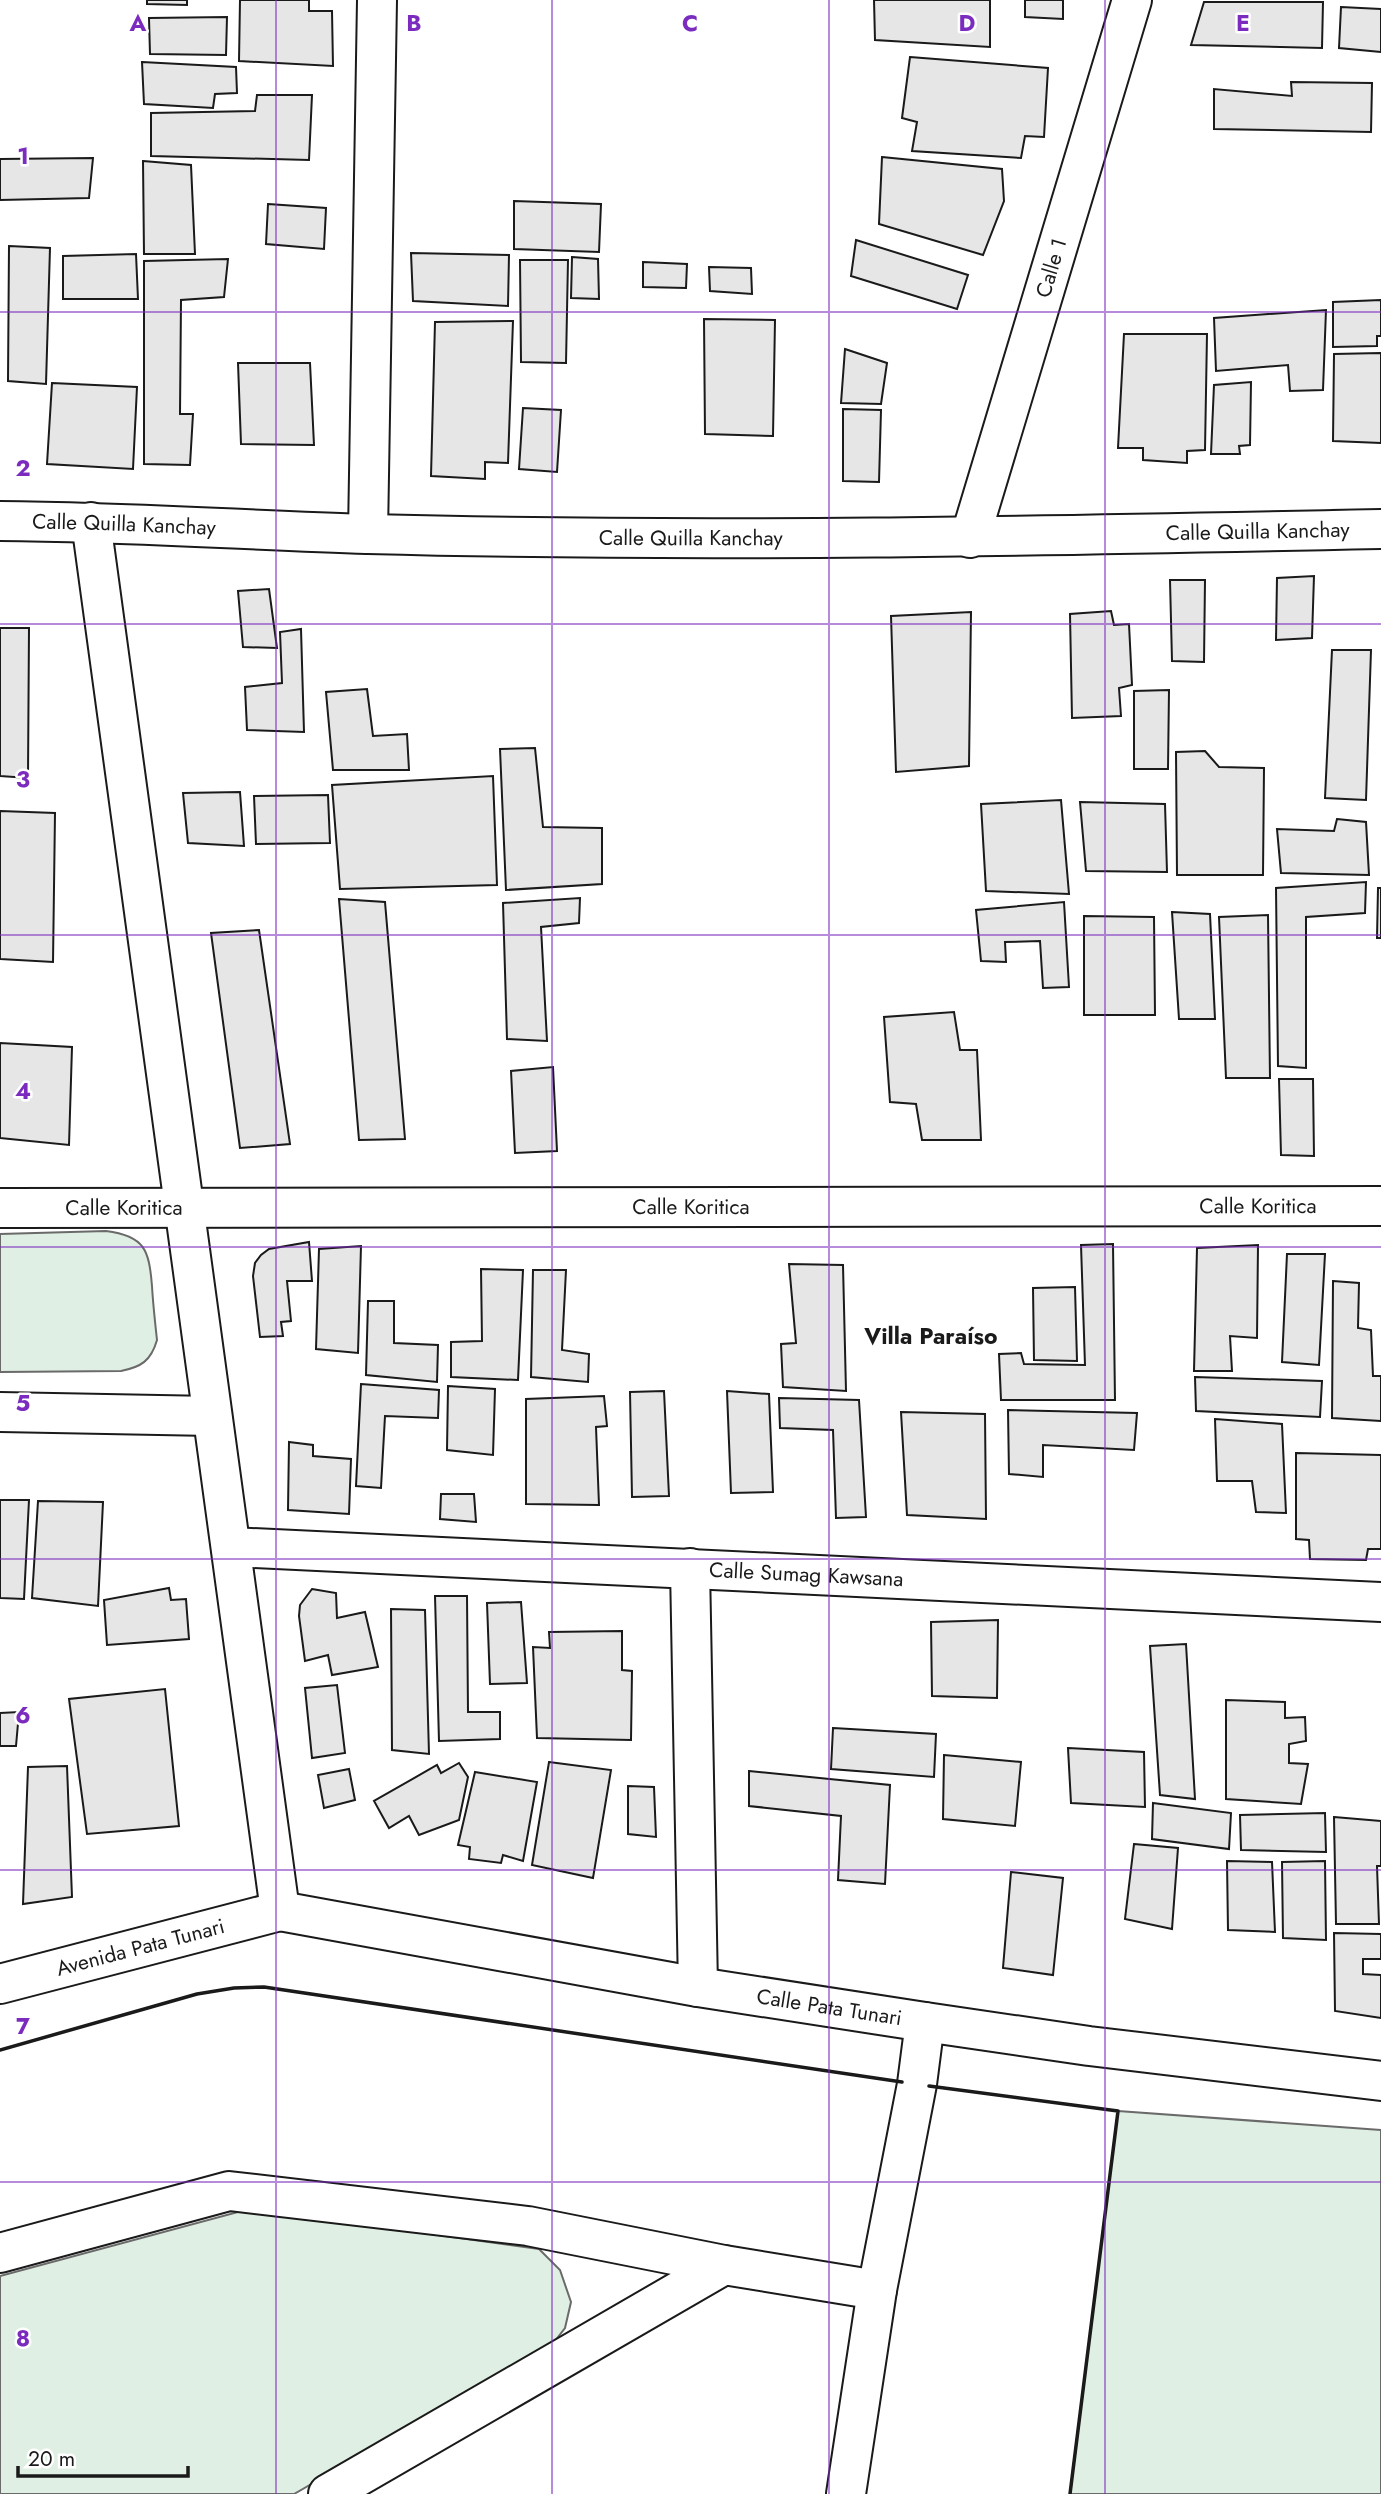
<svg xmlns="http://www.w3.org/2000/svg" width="1381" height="2494" font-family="Jost,sans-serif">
	<rect width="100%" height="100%" fill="#fff"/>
	<g fill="#e0efe3" stroke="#6a6a6a" stroke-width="2">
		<path d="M106 1231C145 1236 149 1250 152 1286 153 1304 155 1322 157 1340 151 1361 141 1367 121 1371L0 1372V1234Z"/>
		<path d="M1118 2111 1381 2130V2494H1070Z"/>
		<path d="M249 2209 539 2249 560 2270 571 2302 565 2328 551 2346 294 2494H0V2276Z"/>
	</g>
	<g fill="#e6e6e6" stroke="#1a1a1a" stroke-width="2">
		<path d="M147 0H187V5L147 4Z"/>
		<path d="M240 0H309V11H332L333 66 239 61Z"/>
		<path d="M874 0H990V47L875 40Z"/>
		<path d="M1025 0H1063V19L1025 17Z"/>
		<path d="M1204 2H1323L1322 48 1191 45Z"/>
		<path d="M1341 7 1381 9V52L1339 48Z"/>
		<path d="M227 17 226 55 150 54 149 18Z"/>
		<path d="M910 57 1048 68 1044 137 1025 136 1021 158 912 151 917 122 902 118Z"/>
		<path d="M142 62 236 67 237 93 215 94 213 108 144 104Z"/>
		<path d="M1291 82 1372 83 1371 132 1214 129V89L1292 96Z"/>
		<path d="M257 95H312L309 160 151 156V113L255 111Z"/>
		<path d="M882 157 1002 169 1004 201 983 255 879 224Z"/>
		<path d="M93 158 89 198 0 200V159Z"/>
		<path d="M143 161 191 165 195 254H144Z"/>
		<path d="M514 201 601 204 599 252 514 249Z"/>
		<path d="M268 204 326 208 324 249 266 244Z"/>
		<path d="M856 240 968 275 957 309 851 276Z"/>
		<path d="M9 246 50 248 46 384 8 381Z"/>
		<path d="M411 253 509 255 508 306 413 301Z"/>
		<path d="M136 254 138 299H63V256Z"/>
		<path d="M572 257 598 259 599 299 571 298Z"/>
		<path d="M228 259 224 297 181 300 180 414H193L190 465 144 464V261Z"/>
		<path d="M520 260H568L566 363 521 362Z"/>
		<path d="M643 262 687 264 686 288 643 287Z"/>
		<path d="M709 267 751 268 752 294 710 291Z"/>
		<path d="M1381 300V336H1377V346L1333 347V302Z"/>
		<path d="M1326 310 1323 390 1290 391 1288 365 1216 371 1214 318Z"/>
		<path d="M704 319 775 320 773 436 705 434Z"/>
		<path d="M513 321 508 463 485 462V479L431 476 435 322Z"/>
		<path d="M1124 334H1207L1205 450 1187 451V463L1143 460V448H1118Z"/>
		<path d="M845 349 887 363 881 404 841 403Z"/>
		<path d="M1381 353V443L1333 441 1334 354Z"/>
		<path d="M238 363H310L314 445 241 444Z"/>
		<path d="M1251 382 1250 445 1239 446 1240 454H1211L1214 385Z"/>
		<path d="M52 383 137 387 133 469 47 464Z"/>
		<path d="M523 408 561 410 557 472 519 469Z"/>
		<path d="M843 409 881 410 879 482 843 481Z"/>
		<path d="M1314 576 1312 638 1276 640 1277 578Z"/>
		<path d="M1170 580H1205L1204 662 1172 661Z"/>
		<path d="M269 589 277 648 243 647 238 591Z"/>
		<path d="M1111 611 1114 625 1129 624 1132 685 1119 688 1121 716 1072 718 1070 614Z"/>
		<path d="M971 612 969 766 896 772 891 616Z"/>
		<path d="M0 628H29L28 778 0 776Z"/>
		<path d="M301 629 304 732 247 730 245 687 282 683 280 632Z"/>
		<path d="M1332 650H1371L1366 800 1325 798Z"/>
		<path d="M367 689 373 736 407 734 409 770H333L326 692Z"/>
		<path d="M1169 690 1168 769H1134V691Z"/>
		<path d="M535 748 543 827 602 828V884L506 890 500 749Z"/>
		<path d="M1205 751 1219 767 1264 768 1263 875H1177L1176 752Z"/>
		<path d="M493 776 497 885 340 889 332 785Z"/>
		<path d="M240 792 244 846 188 843 183 793Z"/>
		<path d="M328 795 330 843 256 844 254 796Z"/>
		<path d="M1061 800 1069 894 986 891 981 804Z"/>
		<path d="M1080 802 1165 804 1167 872 1086 871Z"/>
		<path d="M0 811 55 813 53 962 0 959Z"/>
		<path d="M1337 819 1366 822 1369 875 1281 873 1277 829 1334 831Z"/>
		<path d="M1366 882 1365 913 1306 917V1068L1278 1066 1276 888Z"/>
		<path d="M1378 888H1381V938H1377Z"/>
		<path d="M580 898 579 923 541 927 547 1041 507 1039 503 903Z"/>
		<path d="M339 899 385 902 405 1139 359 1140Z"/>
		<path d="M1064 902 1069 987 1043 988 1040 941 1005 942 1006 962 981 961 976 910Z"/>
		<path d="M1172 912 1210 914 1215 1019H1179Z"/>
		<path d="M1268 915 1270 1078H1226L1219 917Z"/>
		<path d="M1084 916 1154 917 1155 1015H1084Z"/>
		<path d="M259 930 290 1144 240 1148 211 933Z"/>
		<path d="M954 1012 960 1050H977L981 1140H922L916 1104 890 1102 884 1017Z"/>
		<path d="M0 1043 72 1047 69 1145 0 1138Z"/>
		<path d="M553 1067 557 1151 515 1153 511 1071Z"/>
		<path d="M1279 1079H1313L1314 1156 1281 1155Z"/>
		<path d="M309 1242 312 1281H287L291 1321 281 1322 283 1336 260 1337 253 1276 255 1263 261 1255 269 1249Z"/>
		<path d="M1113 1244 1115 1400H1001L999 1354 1021 1353 1024 1364 1085 1365 1081 1245Z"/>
		<path d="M1258 1245 1257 1338 1230 1336 1232 1371H1194L1197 1248Z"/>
		<path d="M361 1246 358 1353 316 1349 319 1249Z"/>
		<path d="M1287 1254H1325L1319 1365 1282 1362Z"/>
		<path d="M789 1264 843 1265 846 1391 783 1387 781 1344 796 1343Z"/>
		<path d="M481 1269 523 1270 518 1380 451 1377V1342L482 1341Z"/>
		<path d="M533 1270H566L562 1350 589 1354 588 1382 531 1377Z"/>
		<path d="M1333 1281 1359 1283 1358 1328 1371 1330 1373 1376H1381V1421L1332 1418Z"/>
		<path d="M1075 1287 1077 1361 1034 1360 1033 1288Z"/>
		<path d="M368 1301H394V1343L438 1345 437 1382 366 1375Z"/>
		<path d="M1195 1377 1322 1381 1320 1417 1196 1411Z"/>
		<path d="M361 1384 439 1390 438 1418 385 1416 381 1488 356 1486Z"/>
		<path d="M448 1386 495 1389 493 1455 447 1450Z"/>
		<path d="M664 1391 669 1496 632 1497 630 1392Z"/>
		<path d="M727 1391 769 1394 773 1492 731 1493Z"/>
		<path d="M604 1396 607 1426 596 1427 599 1505 526 1504V1399Z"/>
		<path d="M779 1398 859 1400 866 1517 836 1518 833 1430 780 1428Z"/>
		<path d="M1008 1410 1137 1413 1134 1450 1043 1445V1477L1009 1474Z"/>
		<path d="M901 1412 985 1414 986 1519 907 1515Z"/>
		<path d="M1215 1419 1282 1424 1286 1513 1256 1512 1252 1481H1217Z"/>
		<path d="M289 1442 313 1445V1456L351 1459 349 1514 288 1510Z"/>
		<path d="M1296 1453 1381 1455V1549H1368L1366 1560 1310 1559 1309 1540 1296 1539Z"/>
		<path d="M441 1494H474L476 1522 440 1519Z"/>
		<path d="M0 1500H29L24 1599 0 1598Z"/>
		<path d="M38 1501 103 1502 98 1606 32 1598Z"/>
		<path d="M169 1588 171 1600 186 1599 189 1639 107 1645 104 1600Z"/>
		<path d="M312 1589 336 1593 337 1618 365 1612 378 1667 332 1675 328 1655 305 1661 299 1616 300 1605Z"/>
		<path d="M435 1596H467L468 1712H500V1739L439 1741Z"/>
		<path d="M521 1602 527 1683 490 1684 487 1603Z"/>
		<path d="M391 1609 425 1610 429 1754 392 1750Z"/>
		<path d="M998 1620 997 1698 932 1696 931 1622Z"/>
		<path d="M622 1631V1670L632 1671 631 1740 537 1738 533 1647 550 1648 549 1632Z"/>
		<path d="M1186 1644 1195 1799 1160 1795 1150 1646Z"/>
		<path d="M337 1685 345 1753 312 1758 305 1688Z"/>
		<path d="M165 1689 179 1826 87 1834 69 1699Z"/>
		<path d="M1226 1700 1285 1702V1718L1305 1717 1306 1741 1289 1744V1763L1308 1764 1301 1804 1226 1799Z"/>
		<path d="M19 1712 16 1746H0V1713Z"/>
		<path d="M833 1728 936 1734 934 1777 831 1769Z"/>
		<path d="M1068 1748 1144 1752 1145 1807 1071 1803Z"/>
		<path d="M944 1755 1021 1762 1015 1826 943 1819Z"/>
		<path d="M549 1762 611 1770 593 1878 532 1865Z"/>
		<path d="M459 1763 468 1777 459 1820 419 1835 409 1816 389 1828 374 1801 437 1765 441 1773Z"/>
		<path d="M67 1766 72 1897 23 1904 28 1767Z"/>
		<path d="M349 1769 355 1800 324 1808 318 1775Z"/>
		<path d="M749 1771 890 1785 885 1884 838 1880 841 1816 749 1806Z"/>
		<path d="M475 1772 537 1782 523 1861 503 1855 501 1863 469 1859 470 1847 458 1845Z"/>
		<path d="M628 1786 654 1787 656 1837 628 1834Z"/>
		<path d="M1153 1803 1231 1813 1229 1849 1152 1839Z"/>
		<path d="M1325 1813 1326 1852 1241 1850 1240 1815Z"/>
		<path d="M1334 1817 1381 1821V1866H1377L1379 1924H1336Z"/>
		<path d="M1134 1844 1178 1848 1172 1929 1125 1919Z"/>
		<path d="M1227 1861 1272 1862 1275 1932 1228 1930Z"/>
		<path d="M1325 1861 1326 1940 1283 1938 1282 1862Z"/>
		<path d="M1011 1872 1063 1878 1053 1975 1003 1968Z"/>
		<path d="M1334 1933 1381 1934V1959H1363V1974L1381 1975V2018L1335 2011Z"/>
	</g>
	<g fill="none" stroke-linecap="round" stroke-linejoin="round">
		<defs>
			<g id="minor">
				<path id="s1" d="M0 521C123 522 245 530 368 534 705 543 1043 536 1381 529"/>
				<path d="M91 522 280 1911"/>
				<path d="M368 534 377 0"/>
				<path id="s2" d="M970 538 1132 0"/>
				<path id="s3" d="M0 1208 1381 1206"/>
				<path d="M0 1412 212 1416"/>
				<path id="s4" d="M231 1547 1381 1602"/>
				<path d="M690 1568 698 1987"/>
				<path id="s5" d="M0 1984 280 1911 698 1987 925 2022 1089 2046 1381 2081"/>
				<path d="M0 2253 229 2191 528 2226 724 2265 877 2290"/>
				<path d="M328 2494 724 2265"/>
				<path d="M846 2494 877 2290 917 2084 925 2022"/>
			</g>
		</defs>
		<use href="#minor" stroke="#1a1a1a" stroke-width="42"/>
		<use href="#minor" stroke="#fff" stroke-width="38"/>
		<g stroke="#1a1a1a" stroke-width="3.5">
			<path d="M0 2050 197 1994 234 1988 264 1987 902 2082"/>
			<path d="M929 2086 1118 2111 1070 2494"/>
		</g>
	</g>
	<path fill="none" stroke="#7b2cbf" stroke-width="2" stroke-opacity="0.55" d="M276 0V2494M552 0V2494M829 0V2494M1105 0V2494M0 312H1381M0 624H1381M0 935H1381M0 1247H1381M0 1559H1381M0 1870H1381M0 2182H1381"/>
	<g text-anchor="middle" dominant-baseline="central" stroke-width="5" stroke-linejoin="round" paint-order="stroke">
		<g font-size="21" fill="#1a1a1a" stroke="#fff">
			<text stroke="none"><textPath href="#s2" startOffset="282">Calle 1</textPath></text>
			<text stroke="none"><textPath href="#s1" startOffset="124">Calle Quilla Kanchay</textPath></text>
			<text stroke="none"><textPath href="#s1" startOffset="1258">Calle Quilla Kanchay</textPath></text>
			<text stroke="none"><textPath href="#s1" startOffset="691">Calle Quilla Kanchay</textPath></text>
			<text stroke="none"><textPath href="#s3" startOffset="1258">Calle Koritica</textPath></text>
			<text stroke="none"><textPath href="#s3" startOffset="124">Calle Koritica</textPath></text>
			<text stroke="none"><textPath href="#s3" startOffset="691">Calle Koritica</textPath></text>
			<text stroke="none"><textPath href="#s4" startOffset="576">Calle Sumag Kawsana</textPath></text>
			<text stroke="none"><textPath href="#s5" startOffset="145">Avenida Pata Tunari</textPath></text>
			<text stroke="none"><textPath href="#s5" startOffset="847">Calle Pata Tunari</textPath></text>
		</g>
		<g font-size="23" font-weight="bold" fill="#1a1a1a" stroke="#fff">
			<text x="931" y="1336">Villa Paraíso</text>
		</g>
	</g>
	<g font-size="23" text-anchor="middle" font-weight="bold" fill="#7b2cbf" stroke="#fff" stroke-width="5" stroke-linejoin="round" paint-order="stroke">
		<text x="138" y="31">A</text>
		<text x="414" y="31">B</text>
		<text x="690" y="31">C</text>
		<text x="967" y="31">D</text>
		<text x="1243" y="31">E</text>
		<text x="23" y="164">1</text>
		<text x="23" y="476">2</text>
		<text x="23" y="787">3</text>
		<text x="23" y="1099">4</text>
		<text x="23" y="1411">5</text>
		<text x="23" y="1723">6</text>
		<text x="23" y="2034">7</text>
		<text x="23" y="2346">8</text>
	</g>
	<path d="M18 2466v10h170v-10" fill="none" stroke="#1a1a1a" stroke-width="3.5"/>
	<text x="28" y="2466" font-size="21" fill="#1a1a1a" stroke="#ffffff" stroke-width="5" paint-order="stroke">20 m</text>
</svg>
